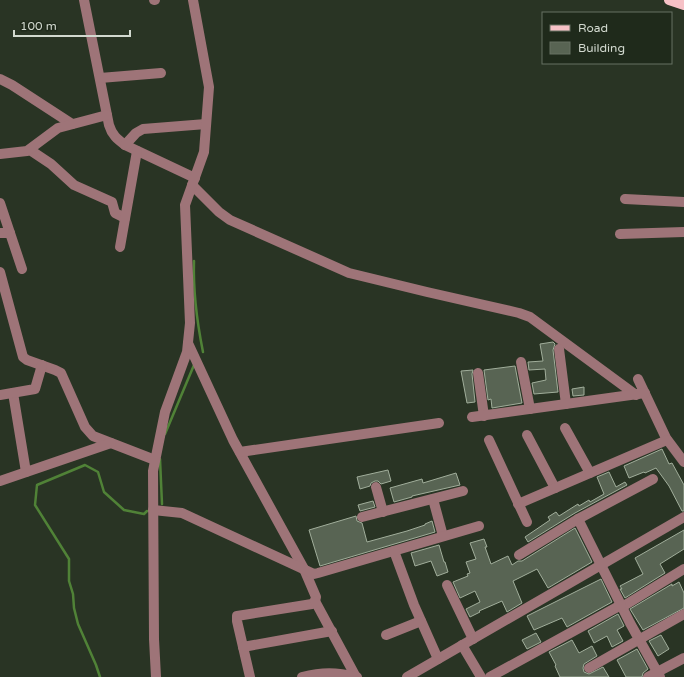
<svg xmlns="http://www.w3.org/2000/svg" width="684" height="677" font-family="'Varela Round',sans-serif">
	<rect width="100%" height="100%" fill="#293424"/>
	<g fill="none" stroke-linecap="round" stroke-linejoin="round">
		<g stroke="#508237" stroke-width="2.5">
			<path d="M194 261C193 292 197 322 203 352"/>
			<path d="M165 434 194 365"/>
			<path d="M160 459 162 504"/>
			<path d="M100 677 96 665 78 624 74 608 73 594 69 581V559L35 505 37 485 85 465 98 472 104 492 124 510 144 514 147 511"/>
		</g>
	</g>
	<g fill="#586453" stroke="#a1ae9b">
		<path d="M553 342 555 344 553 350 558 392 534 394 532 383 546 380 545 369 529 370 528 362 543 361 540 344Z"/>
		<path d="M515 366 522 403 492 408 491 399 488 400 484 370Z"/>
		<path d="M473 370 472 374 475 402 467 403 461 371Z"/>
		<path d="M584 387V395L573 396 572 389Z"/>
		<path d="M662 449 669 464 672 463 684 485V511H682L669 486 656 468 645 473 644 472 629 478 624 466Z"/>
		<path d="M388 470 391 481 381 484 378 481H375L371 483 370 486 360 489 357 477Z"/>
		<path d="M609 472 616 487 625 482 627 485 575 513 528 542 525 537 550 520 548 517 556 512 559 516 578 504 579 506 589 500 590 502 604 494 597 477Z"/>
		<path d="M456 473 460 485 412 496V497L394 502 390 488 422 479 423 483Z"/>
		<path d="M373 501 375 507 360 511 358 505Z"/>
		<path d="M356 516 357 521 362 523 367 542 407 531 425 525V524L432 521 435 532 320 566 309 530Z"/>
		<path d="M575 528 592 562 548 588 537 569 513 581 522 603 507 612 502 601 479 611 480 612 470 617 466 609 480 602 475 591 460 598 453 582 468 576 467 574 470 573 466 562 476 559 470 543 484 539 487 547H485L491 564 508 556 512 565 518 561H522Z"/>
		<path d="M684 530V549L660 564 665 573 625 598 620 589H622L620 586 643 574 635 558Z"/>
		<path d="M439 545 444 562H445L448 572 437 576 431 561 415 566 411 553Z"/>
		<path d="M601 579 612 602 567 627 562 618 534 630 527 616Z"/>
		<path d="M679 582 684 593V608L643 630 630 609 672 584V586Z"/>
		<path d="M618 614 624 626 617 630 623 641 612 647 607 636 594 643 588 631Z"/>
		<path d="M536 633 541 642 527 649 522 640Z"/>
		<path d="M661 635 669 649 658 656 649 641Z"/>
		<path d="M572 640 579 653 592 646 597 656 584 664 583 668 584 672 589 674 603 667 609 677H560L555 666 556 665 549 652Z"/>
		<path d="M637 649 648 669 643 673 642 677H626L617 660Z"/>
	</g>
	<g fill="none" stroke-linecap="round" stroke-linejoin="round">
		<g stroke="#9e7478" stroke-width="10">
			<path d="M84 0 109 125C112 135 117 139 125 145L195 178"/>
			<path d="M154 0H155"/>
			<path d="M100 78 161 73"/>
			<path d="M0 79 12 85 72 124"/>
			<path d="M125 145 136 133 143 129 206 124"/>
			<path d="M30 150 51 164 74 185 112 202 115 213 125 218"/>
			<path d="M0 154 27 151 58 128 107 115"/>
			<path d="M192 185 219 212 230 220 349 273 427 292 519 313 530 317 636 395"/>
			<path d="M625 199 684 202"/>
			<path d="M0 203 22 269"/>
			<path d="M0 233H10"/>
			<path d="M620 234 684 232"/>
			<path d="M120 247 137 151"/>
			<path d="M0 272 23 357 27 360 55 370 61 373 85 427 93 436 155 460"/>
			<path d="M188 343 233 440 304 569 316 597 315 601 312 604 237 616V621L250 677"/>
			<path d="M559 349 566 404"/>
			<path d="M521 362 530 409"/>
			<path d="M478 373 484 416"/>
			<path d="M638 379 666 438 684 462"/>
			<path d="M13 393 26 472"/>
			<path d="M0 395 35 389 42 365"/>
			<path d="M472 417 645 393"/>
			<path d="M565 428 590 473"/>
			<path d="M527 435 555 488"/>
			<path d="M489 440 527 522"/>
			<path d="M240 452 439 423"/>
			<path d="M0 481 111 443"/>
			<path d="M376 487 383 512"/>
			<path d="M433 499 443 536"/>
			<path d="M518 504 667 440"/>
			<path d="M153 510 182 513 314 574 318 573 479 526"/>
			<path d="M362 517 463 491"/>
			<path d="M578 519 630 623 660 677"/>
			<path d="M394 551 414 605 438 659"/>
			<path d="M519 555 578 519 653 479"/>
			<path d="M447 585 473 639"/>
			<path d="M315 601 356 677"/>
			<path d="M622 607 684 569"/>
			<path d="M386 635 421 621"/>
			<path d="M462 645 481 677"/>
			<path d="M243 647 332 631"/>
			<path d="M589 668 684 614"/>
			<path d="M156 677 154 639 153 471 165 412 187 352 190 323 185 205 204 152 209 87 193 0"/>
			<path d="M302 677C322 672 336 672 357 677"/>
			<path d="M407 677 684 517"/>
			<path d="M490 677 621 605"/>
			<path d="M648 677 684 658"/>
		</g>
		<path stroke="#f6c1c6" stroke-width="10" d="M669 0 684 5"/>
	</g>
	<rect x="542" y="12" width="130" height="52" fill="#1f2a1b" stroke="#677063"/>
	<rect x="550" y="25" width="20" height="6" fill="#f6c1c6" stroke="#677063"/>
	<text x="578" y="32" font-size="12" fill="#d2d9cf">Road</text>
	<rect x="550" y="42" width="20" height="12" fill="#586453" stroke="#677063"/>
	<text x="578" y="52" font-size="12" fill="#d2d9cf">Building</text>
	<path d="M14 30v6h116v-6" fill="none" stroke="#d2d9cf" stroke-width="2"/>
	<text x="20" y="30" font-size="12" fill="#d2d9cf" stroke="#1f2a1b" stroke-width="3" paint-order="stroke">100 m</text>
</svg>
